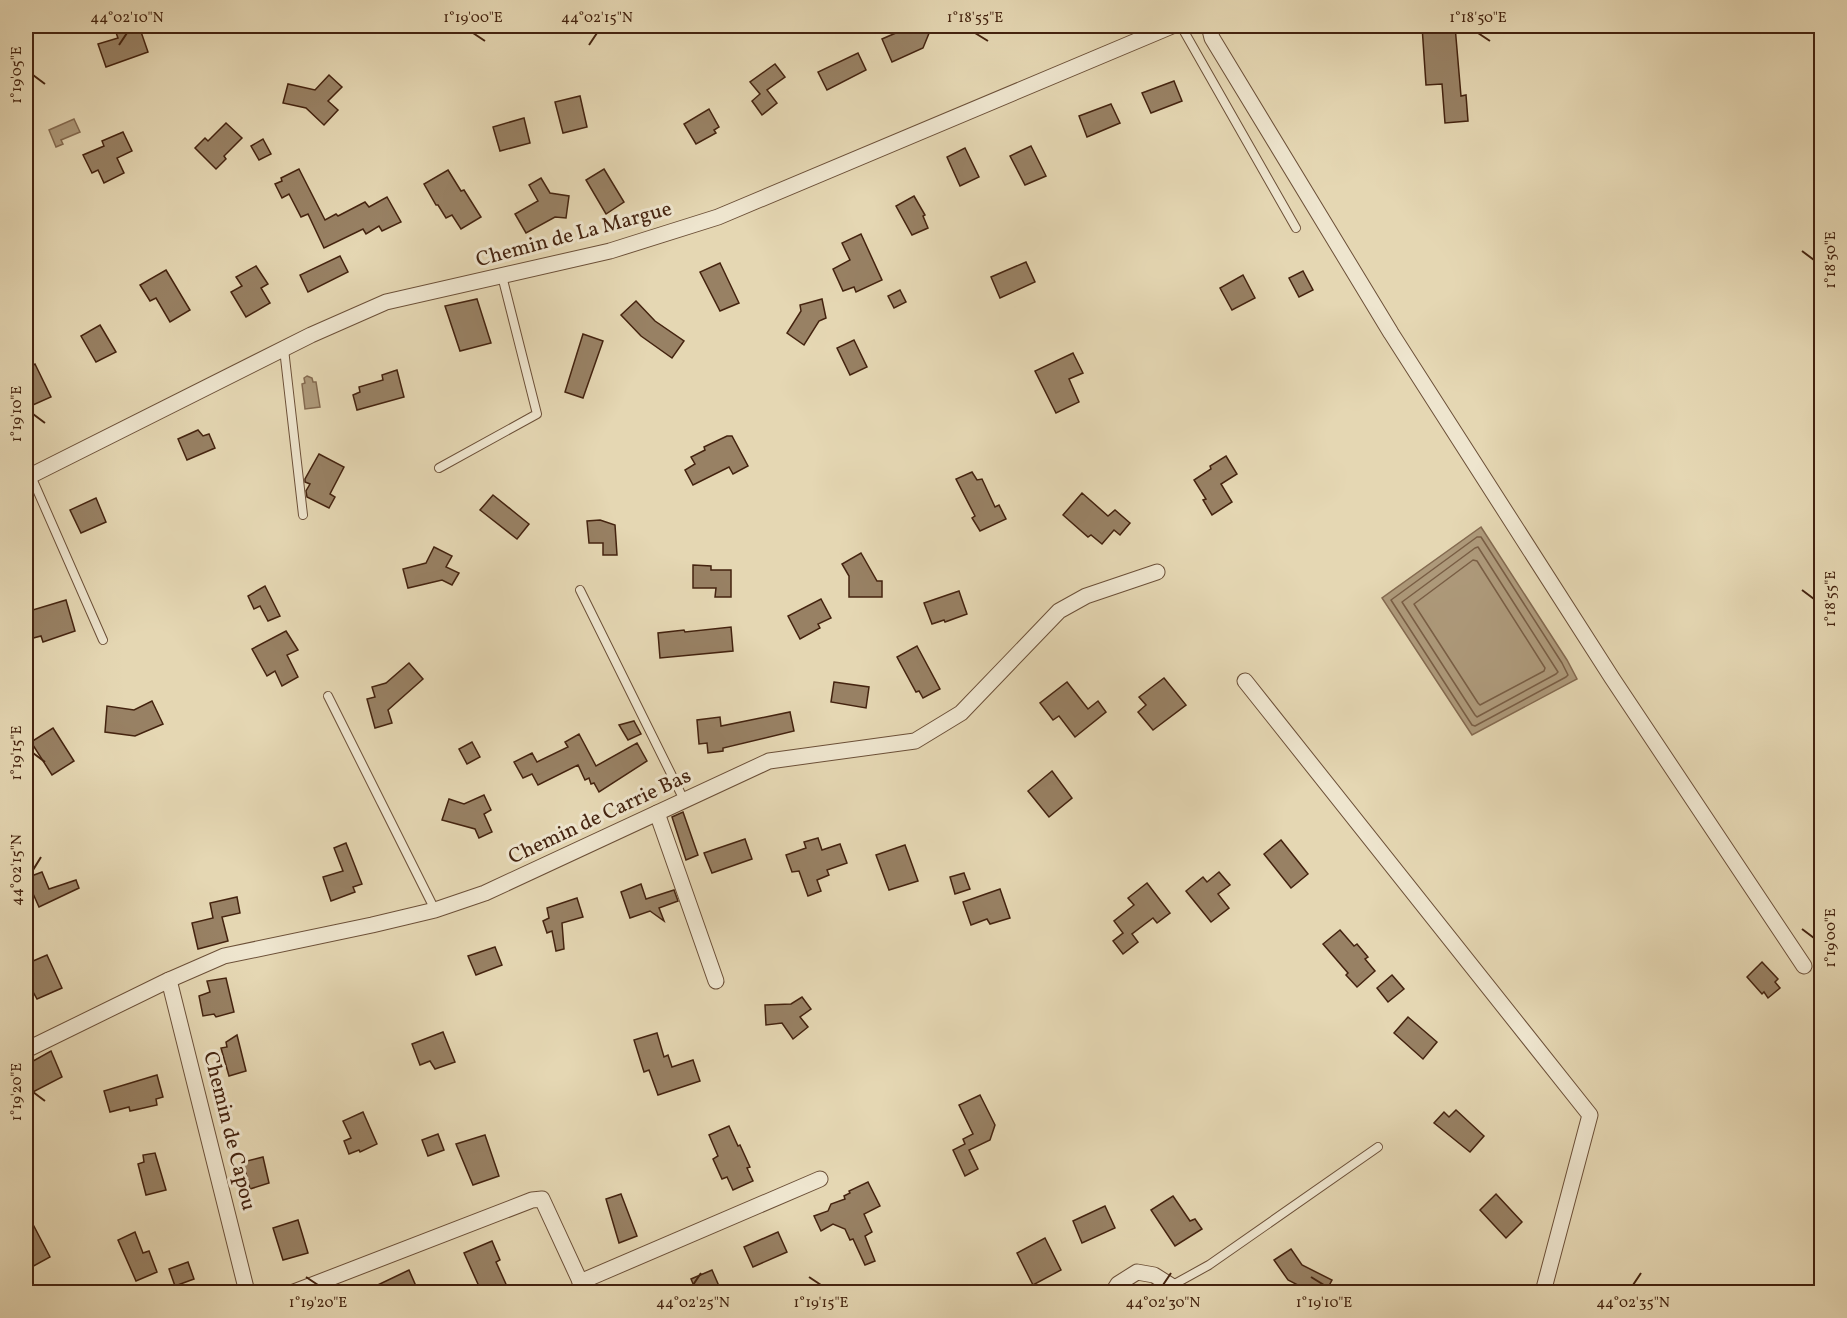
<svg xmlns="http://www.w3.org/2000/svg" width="1847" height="1318" font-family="Vollkorn,serif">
	<rect width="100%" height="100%" fill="#e5d7b3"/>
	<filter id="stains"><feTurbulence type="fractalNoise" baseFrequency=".00333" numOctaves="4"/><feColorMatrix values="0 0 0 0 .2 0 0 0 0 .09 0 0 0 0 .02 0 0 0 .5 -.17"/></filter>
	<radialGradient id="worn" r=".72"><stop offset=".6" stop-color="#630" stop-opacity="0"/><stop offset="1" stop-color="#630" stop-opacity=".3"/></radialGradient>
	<g fill="#ae9a7b" stroke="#846a50" stroke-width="1.5">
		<path d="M74 119 80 132 61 140 63 144 56 147 49 130Z"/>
		<path d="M307 376 312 378 313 382H316L320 407 305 409 302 384 305 383 304 378Z"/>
		<path d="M1481 527 1567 660 1577 679 1472 735 1382 598Z"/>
	</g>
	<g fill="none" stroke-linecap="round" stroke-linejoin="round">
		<g stroke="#795e45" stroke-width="1.5">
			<path d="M1477 537H1481L1562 663 1568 675 1566 677 1475 726 1472 725 1391 600Z"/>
			<path d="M1478 547 1558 672 1556 674 1477 717 1475 715 1402 602 1475 548Z"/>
			<path d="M1473 560 1477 561 1545 668 1544 671 1480 705 1478 703 1414 604Z"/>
		</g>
	</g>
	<g fill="#988164" stroke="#44230f" stroke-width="1.5">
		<path d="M130 26H139L148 52 106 67 98 44 118 38 115 30Z"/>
		<path d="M912 26H932L923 48 892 62 882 39Z"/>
		<path d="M1422 26H1455L1461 96 1466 95 1468 121 1445 123 1442 84 1426 85Z"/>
		<path d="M858 53 866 70 827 90 818 72Z"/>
		<path d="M775 64 785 77 767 90 777 103 762 115 752 101 760 94 750 82Z"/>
		<path d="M329 75 342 87 328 101 338 110 324 125 306 108 283 103 288 84 315 90Z"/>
		<path d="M1174 81 1182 101 1151 113 1142 93Z"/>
		<path d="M580 96 587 127 563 133 555 102Z"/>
		<path d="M1111 104 1120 123 1087 137 1079 116Z"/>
		<path d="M709 109 719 127 714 130 716 133 696 144 684 124Z"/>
		<path d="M524 118 530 143 500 151 493 127Z"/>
		<path d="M226 123 242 138 224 156 226 159 216 169 195 148 205 138 208 141Z"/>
		<path d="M123 132 132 151 117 158 124 173 104 183 98 170 92 173 83 155 104 146 102 141Z"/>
		<path d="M263 139 271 154 259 160 251 146Z"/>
		<path d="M1031 146 1046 176 1025 185 1010 156Z"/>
		<path d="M965 148 979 177 960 186 947 157Z"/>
		<path d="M299 169 325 220 336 214 338 216 365 202 369 207 387 197 401 222 382 231 379 226 366 234 363 229 324 248 308 214 301 217 289 194 282 198 275 184 282 181 281 178Z"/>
		<path d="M604 169 624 202 606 214 586 180Z"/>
		<path d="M448 170 461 191 464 190 481 217 461 229 452 215 446 218 438 205H436L424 184Z"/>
		<path d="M541 178 550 193 569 196 566 218 555 217 526 233 515 214 538 201 529 185Z"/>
		<path d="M914 196 925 215 923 216 928 228 912 235 896 206Z"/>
		<path d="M861 234 882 280 856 292 854 287 843 291 833 269 850 260 842 243Z"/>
		<path d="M340 256 348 272 308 292 300 275Z"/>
		<path d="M1026 262 1035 282 1000 298 991 277Z"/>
		<path d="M720 263 739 303 720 311 700 272Z"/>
		<path d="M256 266 268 284 261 288 270 303 246 317 231 292 242 286 236 277Z"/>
		<path d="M166 270 190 310 170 322 156 298 150 301 140 285Z"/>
		<path d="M1303 271 1313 290 1299 297 1289 278Z"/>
		<path d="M1243 275 1255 298 1232 310 1220 288Z"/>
		<path d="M900 290 906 302 894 308 888 296Z"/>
		<path d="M477 299 491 343 460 351 445 306Z"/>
		<path d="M822 299 826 318 819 321 804 345 787 333 801 311 800 305Z"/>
		<path d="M636 301 655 321 684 341 672 358 641 336 621 315Z"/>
		<path d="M100 325 116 352 96 362 81 336Z"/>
		<path d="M583 334 603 341 583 398 565 392Z"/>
		<path d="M854 340 867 367 850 375 837 348Z"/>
		<path d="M1073 353 1083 373 1069 379 1079 402 1056 413 1035 371Z"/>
		<path d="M35 364 51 397 26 408V369Z"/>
		<path d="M397 370 404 397 357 410 353 395 360 392 359 387 383 380 382 375Z"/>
		<path d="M198 430 203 436 209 434 215 448 187 460 178 439Z"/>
		<path d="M727 436H732L748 466 733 474 729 467 693 485 685 470 695 464 691 457 705 450 704 447Z"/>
		<path d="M319 454 344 467 330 494 335 497 329 508 307 497 306 491 310 484 305 482V479Z"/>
		<path d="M1226 456 1237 474 1221 484 1232 502 1212 515 1203 500 1206 499 1194 480 1211 469 1210 466Z"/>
		<path d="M972 472 977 480 982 479 995 507 999 505 1006 519 980 531 972 518 975 516 956 479Z"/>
		<path d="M1082 493 1108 516 1115 510 1130 523 1120 535 1114 530 1102 544 1091 535 1088 537 1063 515Z"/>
		<path d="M493 495 529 524 517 539 480 510Z"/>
		<path d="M96 498 106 522 81 533 70 510Z"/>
		<path d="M600 520 615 525 617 555H603V543H589L587 521Z"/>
		<path d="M434 547 452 556 446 567 459 573 452 585 442 580 408 588 403 569 426 563Z"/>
		<path d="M861 553 877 581H882V597H849V576L842 564Z"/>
		<path d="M693 565 711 566V570H731V597H715L716 588H693Z"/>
		<path d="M265 586 280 616 268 621 260 606 254 609 248 596Z"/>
		<path d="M959 591 967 614 945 622 944 620 932 624 924 603Z"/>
		<path d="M821 599 831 618 818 624 820 628 800 639 788 616Z"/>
		<path d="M66 600 75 631 43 642 41 636 26 640V612Z"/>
		<path d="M731 627 733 651 660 658 658 633 684 630 685 632Z"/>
		<path d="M286 631 298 650 287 655 298 677 282 686 275 671 267 676 252 649Z"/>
		<path d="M917 646 940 689 923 698 919 691 916 692 897 657Z"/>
		<path d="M409 663 423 679 388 710 392 723 375 728 367 699 375 697 372 687 386 683Z"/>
		<path d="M1164 678 1186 705 1153 730 1138 712 1146 705 1139 697Z"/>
		<path d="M834 682 869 687 866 708 831 702Z"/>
		<path d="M1067 682 1088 709 1098 701 1106 712 1075 737 1059 716 1053 720 1040 703Z"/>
		<path d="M152 701 163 724 135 736 105 732 107 706 134 710Z"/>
		<path d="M790 712 794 731 723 748V751L708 753 707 743 699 744 697 720 720 717 721 726Z"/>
		<path d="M634 721 641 734 628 740 619 725Z"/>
		<path d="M53 728 74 761 52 775 31 742Z"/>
		<path d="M579 734 596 766 637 743 647 761 599 792 594 783 591 784 589 778 585 780 578 765 538 785 532 774 523 778 514 762 532 753 537 762 568 747 565 742Z"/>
		<path d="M472 742 480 757 467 764 459 749Z"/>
		<path d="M1052 771 1072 798 1049 817 1028 791Z"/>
		<path d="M484 795 491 810 484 814 492 832 479 838 475 829 442 820 449 799 464 804Z"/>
		<path d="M683 812 698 855 686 860 672 817Z"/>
		<path d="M818 838 822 850 840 844 847 863 827 870 829 875 817 880 821 891 808 896 799 871 792 872 786 855 806 848 804 842Z"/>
		<path d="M745 839 752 859 712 873 704 853Z"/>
		<path d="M1281 840 1308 874 1291 888 1264 854Z"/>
		<path d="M346 843 362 884 353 887 355 892 331 901 323 877 343 871 334 848Z"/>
		<path d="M905 845 918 881 889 890 876 855Z"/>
		<path d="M42 872 49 889 76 880 79 888 39 907 26 878Z"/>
		<path d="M1219 872 1230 885 1218 894 1229 908 1211 922 1186 891 1203 877 1207 882Z"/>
		<path d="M964 873 970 889 955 894 950 877Z"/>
		<path d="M1147 883 1170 913 1157 923 1153 918 1132 934 1138 942 1123 954 1113 941 1123 933 1114 921 1134 905 1128 898Z"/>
		<path d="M641 884 646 899 674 890 678 901 659 908 664 921 650 911 630 918 621 892Z"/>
		<path d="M1000 889 1010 918 990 924 987 919 971 925 963 902Z"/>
		<path d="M237 897 240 913 222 917 228 941 198 949 192 923 213 918 210 903Z"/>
		<path d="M577 898 583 917 562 923 564 949 556 951 552 931 547 933 543 921 549 918 547 908Z"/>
		<path d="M1340 930 1354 946 1357 944 1368 957 1365 959 1375 971 1357 987 1346 975 1348 973 1323 944Z"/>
		<path d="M495 947 502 965 476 975 468 956Z"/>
		<path d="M47 955 62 988 37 999 32 990 26 993V964Z"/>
		<path d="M1762 962 1778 979 1775 982 1780 988 1768 998 1764 992 1762 994 1747 977Z"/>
		<path d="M1392 975 1404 989 1388 1002 1377 988Z"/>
		<path d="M226 978 234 1012 216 1017 214 1014 203 1016 199 996 210 992 207 981Z"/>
		<path d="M802 997 811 1009 800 1017 808 1027 793 1039 782 1023 766 1025 765 1005 791 1004Z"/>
		<path d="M1408 1017 1437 1042 1423 1059 1394 1033Z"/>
		<path d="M443 1032 455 1062 435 1069 430 1061 420 1065 412 1044Z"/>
		<path d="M657 1033 664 1057 668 1055 672 1067 693 1060 700 1081 658 1095 649 1070 644 1072 634 1040Z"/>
		<path d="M237 1035 246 1071 229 1076 221 1048 227 1047 226 1042Z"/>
		<path d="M51 1051 62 1077 31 1093 26 1082V1065Z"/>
		<path d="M157 1075 163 1097 156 1099 157 1105 130 1111 129 1107 110 1112 104 1091Z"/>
		<path d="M980 1095 995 1125 990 1140 969 1150 978 1169 965 1176 953 1150 965 1144 963 1139 973 1134 959 1105Z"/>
		<path d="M1456 1110 1484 1136 1470 1152 1434 1123 1444 1112 1449 1117Z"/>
		<path d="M363 1112 377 1144 360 1152 359 1150 349 1154 344 1141 351 1138 343 1121Z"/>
		<path d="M729 1126 738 1146 740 1145 750 1167 747 1168 753 1181 733 1190 727 1177 722 1179 713 1159 718 1156 709 1135Z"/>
		<path d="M438 1134 444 1150 428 1156 422 1140Z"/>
		<path d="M485 1135 499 1176 473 1185 456 1144Z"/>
		<path d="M155 1153 166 1190 146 1195 138 1164 144 1162 143 1155Z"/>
		<path d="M263 1157 269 1183 250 1189 243 1162Z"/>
		<path d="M868 1182 880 1206 864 1214 872 1232 865 1236 875 1261 865 1265 853 1239 850 1240 845 1229 833 1224 821 1231 814 1216 828 1211 831 1204 845 1199 844 1196 850 1193 849 1191Z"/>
		<path d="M621 1194 637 1236 619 1243 606 1199Z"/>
		<path d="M1496 1194 1522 1222 1506 1238 1480 1210Z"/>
		<path d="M1173 1196 1190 1221 1195 1219 1202 1229 1175 1246 1151 1210Z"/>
		<path d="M1105 1206 1115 1228 1082 1243 1073 1221Z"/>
		<path d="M26 1211 50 1257 30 1268 26 1260Z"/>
		<path d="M298 1220 308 1253 283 1260 273 1228Z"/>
		<path d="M135 1232 143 1253 149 1251 157 1272 136 1281 118 1240Z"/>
		<path d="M778 1232 787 1252 753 1267 744 1247Z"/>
		<path d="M1045 1238 1061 1270 1033 1285 1017 1253Z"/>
		<path d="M492 1241 500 1260 496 1262 510 1293H482L464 1253Z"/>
		<path d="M1291 1249 1302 1265 1332 1280 1325 1293H1313L1288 1280 1274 1260Z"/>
		<path d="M188 1262 194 1279 175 1286 169 1269Z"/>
		<path d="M409 1270 419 1293H361Z"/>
		<path d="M712 1270 722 1293H697L691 1279Z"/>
	</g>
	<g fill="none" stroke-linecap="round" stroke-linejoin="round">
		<defs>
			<g id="lane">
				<path d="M1181 26 1296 228"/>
				<path d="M284 349 303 515"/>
				<path d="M439 468 537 414 502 276"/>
				<path d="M31 476 103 640"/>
				<path d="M580 590 684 800"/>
				<path d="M328 696 435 910"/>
				<path d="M1171 1286 1209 1265 1378 1147"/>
			</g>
			<g id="street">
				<path d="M1209 26 1212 38 1391 333 1612 678 1804 966"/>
				<path d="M26 478 311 335 386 302 610 251 718 217 1172 26"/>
				<path d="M1245 681 1590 1115 1543 1292"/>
				<path d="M657 813 716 981"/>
				<path d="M169 980 247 1292"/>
				<path d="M26 1050 169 980 224 956 372 925 435 910 485 893 769 761 915 741 961 713 1059 611 1086 596 1157 572"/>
				<path d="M580 1282 820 1179"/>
				<path d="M294 1292 532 1200 542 1199 585 1292"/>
				<path d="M1113 1292 1118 1284 1137 1272 1154 1275 1181 1292"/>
			</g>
		</defs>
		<use href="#lane" stroke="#6c5038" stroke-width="10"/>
		<use href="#street" stroke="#6c5038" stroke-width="17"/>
		<use href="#lane" stroke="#eee5ce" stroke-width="8"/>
		<use href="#street" stroke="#eee5ce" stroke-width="15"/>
	</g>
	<path fill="none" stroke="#44230f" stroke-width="2" d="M473 33 485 41M975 33 988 41M1478 33 1490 41M119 45 127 33M589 45 597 33M33 75 45 84M1802 251 1814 260M33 414 45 423M1802 590 1814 599M33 753 45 762M33 870 41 857M1802 929 1814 938M33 1092 45 1101M306 1277 318 1285M809 1277 821 1285M1311 1277 1324 1285M693 1285 701 1273M1163 1285 1171 1273M1633 1285 1641 1273"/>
	<g text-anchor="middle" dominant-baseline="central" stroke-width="6" stroke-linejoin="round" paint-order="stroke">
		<g font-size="21" fill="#44230f" stroke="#eee5ce">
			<text transform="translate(574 235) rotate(-15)">Chemin de La Margue</text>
			<text transform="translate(600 817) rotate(-25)">Chemin de Carrie Bas</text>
			<text transform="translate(229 1131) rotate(76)">Chemin de Capou</text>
		</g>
	</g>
	<rect width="1847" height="1318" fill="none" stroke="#e5d7b3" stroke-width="66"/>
	<rect x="33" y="33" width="1781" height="1252" fill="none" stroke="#44230f" stroke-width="2"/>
	<g font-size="15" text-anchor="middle" fill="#44230f">
		<text x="127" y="22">44°02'10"N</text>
		<text x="473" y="22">1°19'00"E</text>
		<text x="597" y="22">44°02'15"N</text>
		<text x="975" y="22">1°18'55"E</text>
		<text x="1478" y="22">1°18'50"E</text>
		<text transform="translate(16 75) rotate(-90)" y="5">1°19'05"E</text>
		<text transform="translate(1830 260) rotate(-90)" y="5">1°18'50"E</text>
		<text transform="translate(16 414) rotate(-90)" y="5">1°19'10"E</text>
		<text transform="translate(1830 599) rotate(-90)" y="5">1°18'55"E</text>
		<text transform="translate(16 753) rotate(-90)" y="5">1°19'15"E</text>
		<text transform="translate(16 870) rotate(-90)" y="5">44°02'15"N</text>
		<text transform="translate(1830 938) rotate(-90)" y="5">1°19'00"E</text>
		<text transform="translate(16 1092) rotate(-90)" y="5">1°19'20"E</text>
		<text x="318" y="1307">1°19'20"E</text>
		<text x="693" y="1307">44°02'25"N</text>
		<text x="821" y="1307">1°19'15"E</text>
		<text x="1163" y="1307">44°02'30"N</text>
		<text x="1324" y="1307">1°19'10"E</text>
		<text x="1633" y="1307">44°02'35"N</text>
	</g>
	<rect width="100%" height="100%" filter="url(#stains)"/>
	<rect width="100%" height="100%" fill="url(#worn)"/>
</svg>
